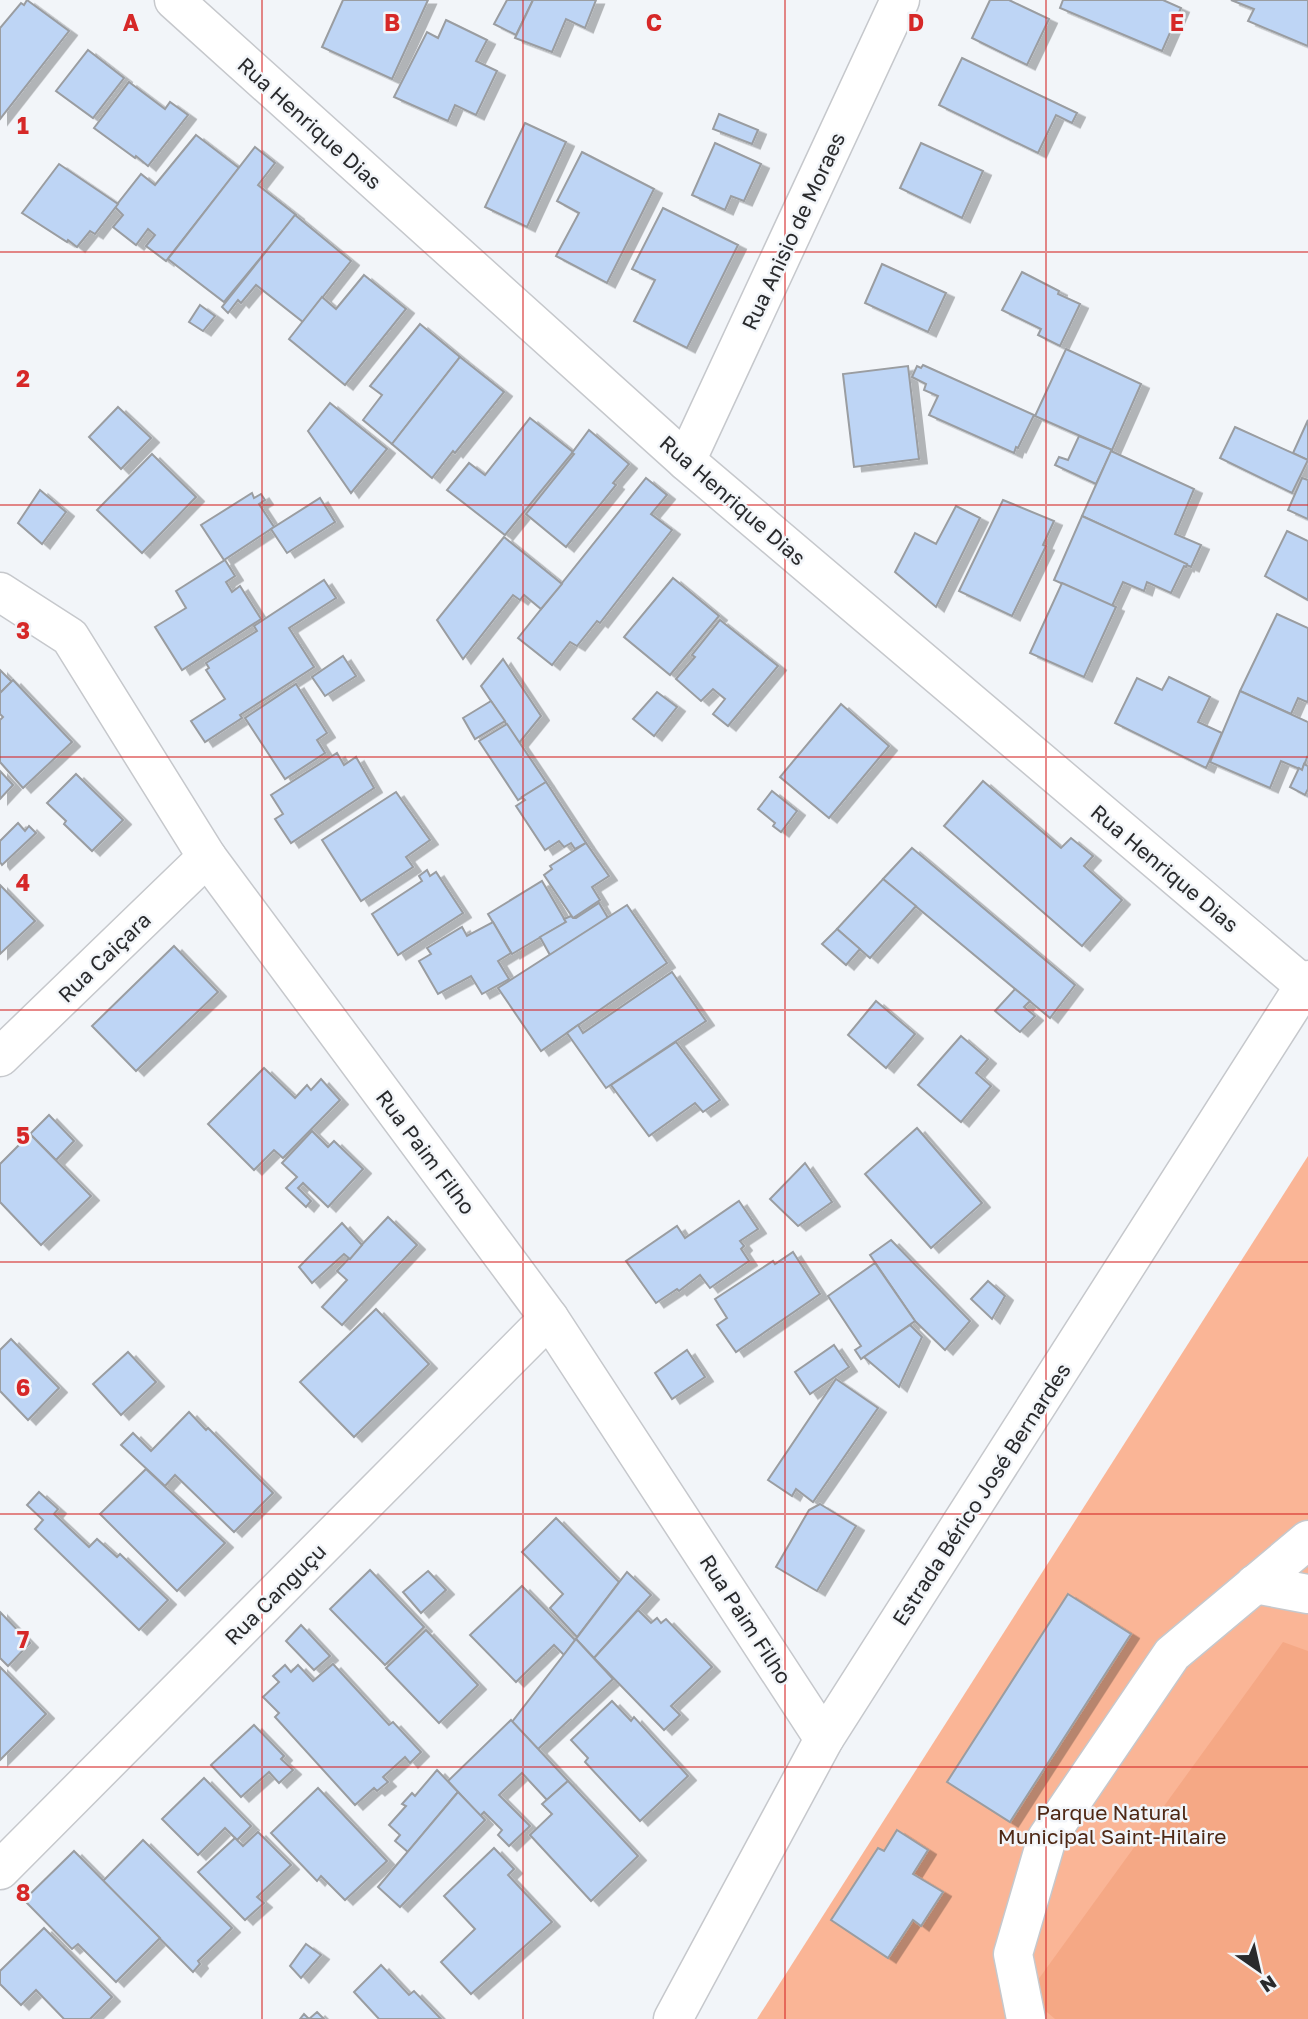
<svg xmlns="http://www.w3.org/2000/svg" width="1308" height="2019" font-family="'Golos Text',sans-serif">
	<defs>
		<filter id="shadow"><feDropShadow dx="8" dy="4.5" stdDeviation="0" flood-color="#0004"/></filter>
	</defs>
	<rect width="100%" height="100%" fill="#f2f5f9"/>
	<path fill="#fab596" d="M1308 1156V2019H757Z"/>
	<path fill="#f5a885" d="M1283 1642 1308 1651V2019H1055L1027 1995Z"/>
	<g fill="#bed5f5" stroke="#9a9da1" stroke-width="2" filter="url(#shadow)">
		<path d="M27 0 69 31 0 119V28L21 3 24 5Z"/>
		<path d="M343 0H428L392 79 322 47Z"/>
		<path d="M507 0H533L516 35 494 24Z"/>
		<path d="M533 0H596L585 28 566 19 552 52 515 38Z"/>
		<path d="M990 0H1009L1049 19 1027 65 972 38Z"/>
		<path d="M1063 0H1163L1181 8 1162 51 1060 8Z"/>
		<path d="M1231 0H1308V46L1248 21 1254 9Z"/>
		<path d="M446 20 487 40 476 61 497 71 476 115 455 105 448 121 394 97 427 32 438 38Z"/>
		<path d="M88 50 124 78 93 118 56 91Z"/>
		<path d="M962 58 1077 113 1072 123 1056 115 1038 153 939 105Z"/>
		<path d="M129 82 165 109 170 102 188 115 148 166 136 156 135 158 94 128Z"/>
		<path d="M719 114 758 130 752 144 713 129Z"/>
		<path d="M525 123 566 142 527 227 485 207Z"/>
		<path d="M196 135 239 168 166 261 146 246 155 235 148 229 136 245 113 227 123 215 115 207 141 174 155 185Z"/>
		<path d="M715 143 761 164 744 201 731 196 725 210 692 195Z"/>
		<path d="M921 143 983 171 962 218 900 188Z"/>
		<path d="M255 147 275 163 258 185 296 215 224 302 168 259Z"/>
		<path d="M582 152 654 189 607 283 556 256 579 213 557 201Z"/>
		<path d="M59 164 118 204 95 234 90 231 77 247 68 240 67 242 22 213Z"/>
		<path d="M663 208 738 245 687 348 634 321 655 280 632 269Z"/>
		<path d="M295 215 351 261 303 322 256 285 241 303 238 300 228 313 222 307Z"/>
		<path d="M882 264 946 293 928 332 865 303Z"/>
		<path d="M1022 272 1059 291 1058 294 1080 304 1060 346 1038 335 1041 329 1002 310Z"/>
		<path d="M364 275 406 309 345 385 289 339 322 297 336 309Z"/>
		<path d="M200 305 215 316 203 331 189 322Z"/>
		<path d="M420 324 460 357 392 444 363 420 382 395 370 386Z"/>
		<path d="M1066 349 1141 384 1112 450 1035 416Z"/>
		<path d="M460 357 504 392 455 453 453 451 432 478 392 444Z"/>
		<path d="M923 365 1034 415 1018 448 1016 447 1014 453 929 415 938 396 924 390 926 384 912 377 917 366 921 368Z"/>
		<path d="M908 366 919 459 854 467 843 374Z"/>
		<path d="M330 403 387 449 351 493 308 431Z"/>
		<path d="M118 407 151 438 121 469 89 437Z"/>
		<path d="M530 418 573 452 505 535 447 490 469 463 485 475Z"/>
		<path d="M1308 420V460L1293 453Z"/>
		<path d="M1235 427 1308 460 1292 493 1220 458Z"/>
		<path d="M589 430 629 464 613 483 616 485 566 547 526 514 574 454 572 453Z"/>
		<path d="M1079 436 1112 450 1096 484 1055 465 1059 457 1068 460Z"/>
		<path d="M1111 451 1194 489 1175 534 1201 545 1191 567 1082 516Z"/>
		<path d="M152 454 196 497 142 553 97 510Z"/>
		<path d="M646 478 667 495 651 514 672 530 600 623 597 621 577 646 570 642 552 665 518 638Z"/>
		<path d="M1302 478 1308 480V519L1288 510Z"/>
		<path d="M40 490 66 512 42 544 18 523Z"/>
		<path d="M252 493 254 498 261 494 265 500 259 504 274 527 224 560 201 525Z"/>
		<path d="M320 498 335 522 287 553 271 529Z"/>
		<path d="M1003 500 1054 521 1043 545 1046 546 1012 616 959 591Z"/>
		<path d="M956 506 980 518 936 607 895 572 915 533 936 544Z"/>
		<path d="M1082 516 1187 564 1186 567 1184 566 1171 593 1147 582 1144 591 1123 582 1112 606 1054 580Z"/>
		<path d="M1287 531 1308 541V600L1265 576Z"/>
		<path d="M504 537 562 584 541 609 524 595 520 600 513 595 463 659 437 620Z"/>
		<path d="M225 560 235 576 226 582 232 592 240 586 261 619 182 670 155 627 186 608 176 591Z"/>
		<path d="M673 578 719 616 670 675 624 637Z"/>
		<path d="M324 580 336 598 289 628 314 667 240 715 242 718 205 742 191 721 225 699 206 670 209 668 206 663 257 631 254 626Z"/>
		<path d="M1062 583 1116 607 1084 677 1030 653Z"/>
		<path d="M1277 614 1308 628V700L1307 702 1298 698 1291 714 1240 691Z"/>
		<path d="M720 620 778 666 728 726 713 714 725 699 713 689 701 701 676 679 695 657 692 655Z"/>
		<path d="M343 656 356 676 325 696 312 677Z"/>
		<path d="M503 659 541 716 519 743 481 686Z"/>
		<path d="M0 670 12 682 0 693Z"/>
		<path d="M1169 677 1210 697 1198 722 1222 733 1206 768 1115 723 1137 678 1162 690Z"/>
		<path d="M13 680 72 742 23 788 0 762V720L3 717 0 714V693Z"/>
		<path d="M296 684 327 733 317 740 325 753 285 779 245 718Z"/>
		<path d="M1240 691 1308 722V755L1302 770 1281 761 1270 788 1210 762Z"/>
		<path d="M657 692 677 707 654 736 633 719Z"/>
		<path d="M491 701 505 721 475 739 463 718Z"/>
		<path d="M841 704 889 746 829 818 780 777Z"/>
		<path d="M507 724 546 782 518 800 479 741Z"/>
		<path d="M337 753 344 765 356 757 374 788 291 843 275 819 283 814 271 795Z"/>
		<path d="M1304 764 1308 766V789L1305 795 1290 787 1299 768 1302 770Z"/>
		<path d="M0 771 13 785 0 799Z"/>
		<path d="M76 774 123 820 92 851 64 824 66 821 47 803Z"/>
		<path d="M983 781 1061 848 1071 838 1093 856 1084 866 1122 900 1082 946 944 826Z"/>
		<path d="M546 782 586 843 575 849 571 843 564 847 559 841 545 850 516 806 525 800 522 797Z"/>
		<path d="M772 791 797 811 781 832 773 826 775 823 758 809Z"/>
		<path d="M396 792 430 840 406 857 413 867 361 901 322 840Z"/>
		<path d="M18 823 25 831 29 826 36 833 2 865 0 862V841Z"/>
		<path d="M586 843 609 876 592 887 600 900 573 918 544 875 552 869 550 866Z"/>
		<path d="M912 848 1075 985 1050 1018 883 879Z"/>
		<path d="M427 870 430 876 436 872 463 913 398 955 372 914 422 881 419 876Z"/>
		<path d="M883 879 916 906 870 958 837 929Z"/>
		<path d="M542 881 566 922 512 954 488 914Z"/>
		<path d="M0 885 35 921 0 954Z"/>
		<path d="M599 903 608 918 550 955 540 937 566 922 564 919 571 916 573 918H576Z"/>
		<path d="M627 905 667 963 541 1051 498 988Z"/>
		<path d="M493 922 511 953 498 961 509 979 482 994 471 976 438 994 419 961 431 954 427 948 462 927 467 936Z"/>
		<path d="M837 929 860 949 846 965 822 944Z"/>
		<path d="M174 946 218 992 136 1071 92 1026Z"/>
		<path d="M672 972 706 1021 606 1088 567 1033 578 1025 583 1033Z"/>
		<path d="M1015 989 1030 1001 1024 1007 1035 1016 1020 1032 995 1011Z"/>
		<path d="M876 1001 915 1034 886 1068 848 1035Z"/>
		<path d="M961 1036 988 1059 976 1073 991 1086 961 1122 918 1085Z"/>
		<path d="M676 1042 720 1100 703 1112 695 1103 649 1136 611 1085Z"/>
		<path d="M264 1068 295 1098 307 1085 311 1090 321 1079 340 1100 283 1158 274 1150 254 1170 208 1124Z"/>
		<path d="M49 1115 74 1141 56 1160 30 1134Z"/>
		<path d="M917 1128 982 1203 931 1248 865 1174Z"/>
		<path d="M312 1131 328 1147 334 1141 363 1169 328 1207 303 1183 298 1188 311 1201 306 1207 286 1188 297 1177 282 1163Z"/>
		<path d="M30 1134 91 1196 41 1245 0 1202V1164Z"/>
		<path d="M805 1163 832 1202 798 1226 770 1199Z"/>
		<path d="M739 1201 758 1229 740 1241 744 1246 741 1249 749 1261 710 1288 700 1275 679 1291 677 1289 656 1303 626 1261 677 1226 685 1238Z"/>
		<path d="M388 1217 417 1245 342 1325 322 1307 347 1280 337 1271Z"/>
		<path d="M342 1223 362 1245 350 1259 344 1254 312 1283 299 1267Z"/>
		<path d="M891 1240 970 1321 945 1350 915 1321 870 1255Z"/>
		<path d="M793 1252 820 1294 736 1352 717 1325 727 1318 715 1299 773 1261 775 1264Z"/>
		<path d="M875 1263 915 1321 861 1359 855 1350 861 1346 828 1296Z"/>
		<path d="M988 1281 1005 1296 992 1319 971 1299Z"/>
		<path d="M376 1309 429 1364 354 1437 300 1382Z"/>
		<path d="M910 1325 922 1337 899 1387 864 1357Z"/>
		<path d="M11 1339 59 1388 28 1420 0 1391V1350Z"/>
		<path d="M834 1345 849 1367 810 1394 795 1372Z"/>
		<path d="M687 1350 705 1377 672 1399 655 1373Z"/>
		<path d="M128 1352 156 1382 121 1415 93 1384Z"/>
		<path d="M836 1379 878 1408 813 1502 796 1489 792 1496 768 1480Z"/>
		<path d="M189 1412 206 1430 208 1428 273 1493 234 1532 175 1475 165 1486 121 1445 133 1433 151 1451Z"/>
		<path d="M146 1469 225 1543 177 1591 100 1514Z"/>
		<path d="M39 1492 58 1509 54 1514 89 1547 97 1539 117 1557 120 1554 168 1600 139 1630 35 1529 43 1520 27 1505Z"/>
		<path d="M820 1504 856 1526 817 1591 776 1567 809 1510Z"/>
		<path d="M556 1518 619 1582 577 1637 550 1608 563 1594 522 1552Z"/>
		<path d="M370 1570 424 1627 385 1665 330 1609Z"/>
		<path d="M428 1571 446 1590 421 1613 403 1592Z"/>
		<path d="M627 1572 651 1595 594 1658 576 1639Z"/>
		<path d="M522 1586 575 1640 564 1655 554 1645 516 1682 470 1635Z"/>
		<path d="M1068 1594 1131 1634 1010 1822 947 1782Z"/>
		<path d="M638 1610 651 1623 657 1618 661 1623 666 1619 712 1667 671 1706 680 1715 664 1730 594 1658Z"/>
		<path d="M0 1612 30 1643 8 1666 0 1658Z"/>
		<path d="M301 1625 330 1656 314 1670 286 1641Z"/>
		<path d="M426 1630 478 1685 439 1723 386 1668Z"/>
		<path d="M576 1639 613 1679 538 1749 512 1722Z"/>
		<path d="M333 1664 389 1725 393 1722 421 1752 410 1763 405 1757 383 1777 388 1782 377 1791 374 1788 355 1805 275 1717 279 1713 263 1697 279 1682 273 1676 285 1665 291 1672 298 1665 313 1681Z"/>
		<path d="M0 1667 46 1714 0 1760Z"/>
		<path d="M612 1701 631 1721 634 1717 688 1776 640 1821 585 1762 588 1758 571 1740Z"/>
		<path d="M511 1720 568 1781 547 1800 522 1773 499 1795 530 1826 509 1846 498 1835 502 1830 484 1812 480 1816 448 1781Z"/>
		<path d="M254 1725 284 1756 281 1759 293 1770 279 1783 269 1772 241 1797 211 1765Z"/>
		<path d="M437 1770 458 1792 408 1852 395 1841 400 1835 389 1825 406 1806 402 1804 412 1793 415 1796Z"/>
		<path d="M204 1778 251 1826 237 1840 225 1828 198 1855 162 1819Z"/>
		<path d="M568 1781 638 1856 591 1901 530 1835 552 1814 542 1804Z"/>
		<path d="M318 1788 387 1861 345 1900 321 1876 317 1881 271 1833Z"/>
		<path d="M458 1792 485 1820 400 1907 378 1887Z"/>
		<path d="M897 1830 928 1850 913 1874 943 1892 921 1926 913 1920 888 1958 831 1920 878 1848 884 1851Z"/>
		<path d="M258 1832 291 1865 257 1897 264 1903 245 1920 198 1872 235 1838 243 1846Z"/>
		<path d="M143 1840 232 1928 198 1961 200 1964 193 1972 103 1881Z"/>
		<path d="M494 1848 514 1869 508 1875 552 1922 471 1994 441 1962 475 1929 444 1896Z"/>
		<path d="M74 1851 160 1938 116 1982 78 1944 72 1949 24 1900Z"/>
		<path d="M44 1928 112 1997 90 2019H64L36 1990 21 2005 0 1984V1971Z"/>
		<path d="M306 1944 321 1955 301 1978 290 1966Z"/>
		<path d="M381 1965 409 1995 414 1991 441 2019H379L354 1992Z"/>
		<path d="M317 2012 324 2019H300L304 2014 309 2019Z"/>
	</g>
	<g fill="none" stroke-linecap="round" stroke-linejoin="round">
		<defs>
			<g id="street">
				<path d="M174 0 686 461 1305 986"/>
				<path d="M686 461 900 0"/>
				<path d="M0 592 70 637 207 857 549 1318 824 1739"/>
				<path d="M0 1057 207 857"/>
				<path d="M1255 1584 1308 1594"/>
				<path d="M0 1870 549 1318"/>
				<path d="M1026 2019 1013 1954 1047 1838 1172 1654 1308 1540"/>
			</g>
			<path id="secondary" d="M673 2019 824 1739 1308 980"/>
		</defs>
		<use href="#street" stroke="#c6c8cc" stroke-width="41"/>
		<use href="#secondary" stroke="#c6c8cc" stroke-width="41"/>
		<use href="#street" stroke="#fff" stroke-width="38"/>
		<use href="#secondary" stroke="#fff" stroke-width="38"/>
	</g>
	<path fill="none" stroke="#d62828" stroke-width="2" stroke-opacity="0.55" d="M262 0V2019M523 0V2019M785 0V2019M1046 0V2019M0 252H1308M0 505H1308M0 757H1308M0 1010H1308M0 1262H1308M0 1514H1308M0 1767H1308"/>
	<g text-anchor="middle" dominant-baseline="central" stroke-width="5" stroke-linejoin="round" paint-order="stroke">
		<g font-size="21" fill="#292a2c" stroke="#f2f5f9">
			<text transform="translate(310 123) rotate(42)">Rua Henrique Dias</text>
			<text transform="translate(793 231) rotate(-65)">Rua Anisio de Moraes</text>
			<text transform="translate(733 500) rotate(41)">Rua Henrique Dias</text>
			<text transform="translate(1165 868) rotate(40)">Rua Henrique Dias</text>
			<text transform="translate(104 957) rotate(-44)">Rua Caiçara</text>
			<text transform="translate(426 1152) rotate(53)">Rua Paim Filho</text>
			<text transform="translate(981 1494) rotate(-57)">Estrada Bérico José Bernardes</text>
			<text transform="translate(275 1594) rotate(-45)">Rua Canguçu</text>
			<text transform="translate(746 1619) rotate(57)">Rua Paim Filho</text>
		</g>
		<g font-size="21" fill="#4e2815" stroke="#f2f5f9">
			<text x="1112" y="1812">Parque Natural<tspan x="1112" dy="24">Municipal Saint-Hilaire</tspan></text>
		</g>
	</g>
	<g font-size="23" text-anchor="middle" font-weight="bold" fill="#d62828" stroke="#f2f5f9" stroke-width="5" stroke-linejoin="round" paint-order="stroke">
		<text x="131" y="31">A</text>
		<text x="392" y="31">B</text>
		<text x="654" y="31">C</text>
		<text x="916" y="31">D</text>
		<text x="1177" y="31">E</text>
		<text x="23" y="134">1</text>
		<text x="23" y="387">2</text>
		<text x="23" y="639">3</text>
		<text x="23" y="891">4</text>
		<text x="23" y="1144">5</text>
		<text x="23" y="1396">6</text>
		<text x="23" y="1648">7</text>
		<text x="23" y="1901">8</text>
	</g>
	<g transform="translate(1259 1970) rotate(146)" stroke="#f2f5f9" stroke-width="5" paint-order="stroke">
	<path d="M0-5L12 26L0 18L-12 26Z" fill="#292a2c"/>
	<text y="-10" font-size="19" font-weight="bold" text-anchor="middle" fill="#292a2c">N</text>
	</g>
</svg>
